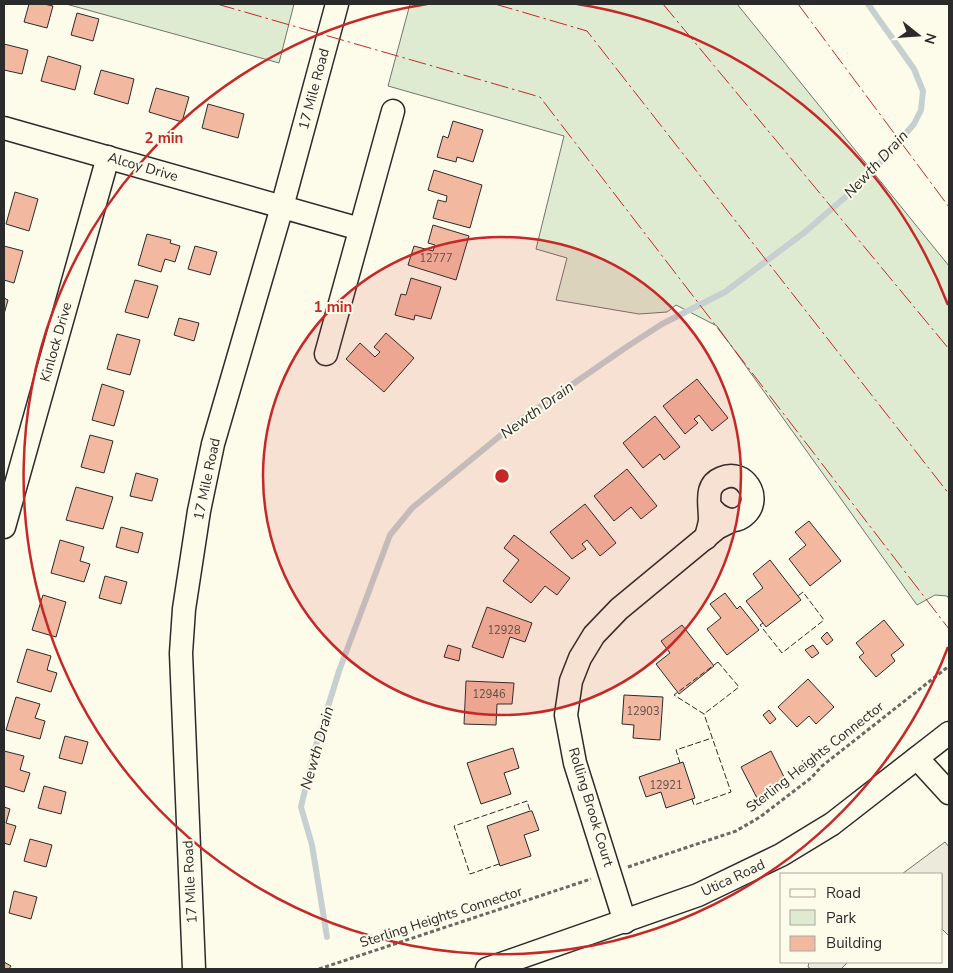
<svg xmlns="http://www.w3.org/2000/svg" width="953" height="973" font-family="'Nunito Sans',sans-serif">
	<rect width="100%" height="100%" fill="#fdfbea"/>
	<g fill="#deebd1" stroke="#74746e">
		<path d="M66 4H294L279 63Z"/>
		<path d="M410 4H737L949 266V599L947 596 935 595 917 605 717 326 676 305 667 312 639 314 556 300 567 258 536 249 564 136 388 86Z"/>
	</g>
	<g fill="#eceadb" stroke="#74746e">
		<path d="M945 842 949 847V936L942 929V874H902Z"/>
		<path d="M809 962H848L841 969H811L808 967Z"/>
	</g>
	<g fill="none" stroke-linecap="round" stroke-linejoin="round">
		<path stroke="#c7d0d0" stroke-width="6" d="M327 937 312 845 301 807 314 752 339 671 390 535 412 508 512 426 625 348 662 324 725 292 805 232 865 180 914 124 921 110 923 91 914 69 868 4"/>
	</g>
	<g fill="#f2b8a0" stroke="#2b2b2b">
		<path d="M29 4H44L53 6 47 28 24 22Z"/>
		<path d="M77 13 99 19 93 41 71 35Z"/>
		<path d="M4 44 28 50 22 74 4 70Z"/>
		<path d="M48 56 81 66 75 90 41 81Z"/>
		<path d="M101 70 134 79 128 104 94 94Z"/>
		<path d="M156 88 189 97 182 122 149 112Z"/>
		<path d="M208 104 244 114 238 138 202 128Z"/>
		<path d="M453 121 483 130 473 162 457 157 456 162 437 157 443 136 448 138Z"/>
		<path d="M434 170 482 185 470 228 433 218 438 200 446 202 447 196 428 190Z"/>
		<path d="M15 192 38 199 29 231 6 224Z"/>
		<path d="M433 225 469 236 456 280 408 265 414 246 433 251 435 245 428 243Z"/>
		<path d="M147 234 171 240 170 243 180 246 175 262 165 259 161 272 138 265Z"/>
		<path d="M4 246 23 251 14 283 4 280Z"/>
		<path d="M195 246 217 252 210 275 188 269Z"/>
		<path d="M411 278 441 287 431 319 415 315 414 320 395 315 401 294 406 295Z"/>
		<path d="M135 280 158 286 148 318 125 312Z"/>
		<path d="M4 298 8 300 4 314Z"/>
		<path d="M179 318 199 323 194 341 174 335Z"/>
		<path d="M386 333 414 358 384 392 346 359 360 343 375 357 380 352 374 347Z"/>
		<path d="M117 334 140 340 130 375 107 369Z"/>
		<path d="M697 379 728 418 712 431 699 415 694 419 698 423 685 434 663 406Z"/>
		<path d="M102 384 124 391 114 426 92 420Z"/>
		<path d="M655 416 680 447 664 460 660 454 643 468 623 443Z"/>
		<path d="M90 435 113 441 104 473 81 467Z"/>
		<path d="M627 469 657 506 641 519 631 507 614 521 594 496Z"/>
		<path d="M136 473 158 479 152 501 130 496Z"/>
		<path d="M76 487 113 497 103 529 66 520Z"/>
		<path d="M585 504 616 543 600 556 587 540 582 544 586 549 572 559 550 532Z"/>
		<path d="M809 521 841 561 810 586 789 559 806 545 795 532Z"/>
		<path d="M121 527 143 533 138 553 116 547Z"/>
		<path d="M514 535 570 578 557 595 545 586 531 603 503 581 519 560 504 548Z"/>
		<path d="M60 540 84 547 80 561 90 564 84 582 51 573Z"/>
		<path d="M770 560 801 600 766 627 746 601 763 588 753 574Z"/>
		<path d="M105 576 127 582 121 604 99 598Z"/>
		<path d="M725 593 737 609 740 606 759 630 727 655 707 629 721 618 710 604Z"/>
		<path d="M43 595 66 602 56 637 32 630Z"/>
		<path d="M487 607 532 623 525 642 510 637 503 658 472 647Z"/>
		<path d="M884 620 904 645 891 655 895 661 876 677 859 657 864 653 856 643Z"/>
		<path d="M682 625 714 666 679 694 656 664 670 653 661 641Z"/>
		<path d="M827 632 833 640 827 645 821 638Z"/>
		<path d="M448 645 461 649 459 661 444 657Z"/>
		<path d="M813 645 819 653 812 658 805 650Z"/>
		<path d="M27 649 51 656 47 670 57 673 51 692 17 682Z"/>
		<path d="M808 679 834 707 816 724 809 716 797 727 778 707Z"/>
		<path d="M466 681 514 683 512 704H497L496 725 464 724Z"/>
		<path d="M624 695 663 697 660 740 633 738 634 725 622 724Z"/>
		<path d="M16 697 40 704 35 718 45 721 40 739 6 730Z"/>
		<path d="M769 710 776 719 770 724 763 715Z"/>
		<path d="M65 736 88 742 82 764 59 758Z"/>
		<path d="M513 748 519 768 504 773 511 794 481 804 467 763Z"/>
		<path d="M4 751 24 756 20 770 30 773 24 792 4 786Z"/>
		<path d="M771 751 787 783 757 798 741 767Z"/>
		<path d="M683 762 695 798 666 808 661 792 646 797 639 777Z"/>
		<path d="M44 786 66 792 61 814 38 808Z"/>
		<path d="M4 807 10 809 6 823 16 826 10 845 4 843Z"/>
		<path d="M530 811H532L539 830 524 835 531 856 500 866 487 826Z"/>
		<path d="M30 839 52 845 46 867 24 861Z"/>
		<path d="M14 891 37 897 31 919 9 913Z"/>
		<path d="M4 962 11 966 9 969H4Z"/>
	</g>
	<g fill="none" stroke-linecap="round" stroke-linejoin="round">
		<defs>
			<g id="minor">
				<path d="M4 128 360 229"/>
				<path d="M326 354 393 111"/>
				<path d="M4 527 108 157"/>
				<path d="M706 538C707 531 710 525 710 519 710 503 704 485 722 478 744 468 763 497 746 514 734 526 718 518 710 506"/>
				<path d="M917 758 949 793"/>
				<path d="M625 922 575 763 566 715 571 681 580 658 594 635 619 609 717 528 733 520"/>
				<path d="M194 969 181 653 184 609 199 511 213 444 282 207 337 4"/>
				<path d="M487 969 698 895 781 855 832 824 949 733"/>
			</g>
		</defs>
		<use href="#minor" stroke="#2b2b2b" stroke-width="25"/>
		<g stroke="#6a6964" stroke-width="3" stroke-dasharray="4 2.5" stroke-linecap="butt">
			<path d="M628 867 736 831 760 817 811 778 822 766 949 666"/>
			<path d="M319 969 591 879"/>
		</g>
		<use href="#minor" stroke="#fdfbea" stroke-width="22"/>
		<g stroke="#2b2b2b" stroke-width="1" stroke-dasharray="6 2.5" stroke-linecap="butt">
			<path d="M763 623 760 625 782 653 824 620 803 592 798 596"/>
			<path d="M718 662 739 687 704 714 674 695Z"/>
			<path d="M680 763 676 750 712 738"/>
			<path d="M692 799 694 805 731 792 704 714"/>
			<path d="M499 864 470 874 454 826 527 801 530 811"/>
		</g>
		<g stroke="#c62828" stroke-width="1" stroke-dasharray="18 4 2.5 4" stroke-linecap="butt">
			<path d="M217 4 540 97 949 629"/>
			<path d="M495 4 587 31 949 494"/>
			<path d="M663 4 949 349"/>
			<path d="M798 4 949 207"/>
		</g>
	</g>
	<circle cx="502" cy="476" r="239" fill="#c62828" fill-opacity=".12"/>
	<g fill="none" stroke="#c62828" stroke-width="2.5">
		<circle cx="502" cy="476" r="239"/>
		<path d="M948 647A478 478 0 1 1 427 4M577 4A478 478 0 0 1 948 305"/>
	</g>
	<g text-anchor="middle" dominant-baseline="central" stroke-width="4" stroke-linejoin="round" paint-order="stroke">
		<g font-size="11" fill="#5d4e48">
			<text x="436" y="258">12777</text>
			<text x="504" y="630">12928</text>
			<text x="489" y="694">12946</text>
			<text x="643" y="711">12903</text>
			<text x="666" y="785">12921</text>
		</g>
		<g font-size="14" fill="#2b2b2b" stroke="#fdfbea">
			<text transform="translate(314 89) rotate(-75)">17 Mile Road</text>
			<text transform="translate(143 167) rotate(16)">Alcoy Drive</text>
			<text transform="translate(56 342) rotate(-74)">Kinlock Drive</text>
			<text transform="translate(207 479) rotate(-78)">17 Mile Road</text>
			<text transform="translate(815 757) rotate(-38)">Sterling Heights Connector</text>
			<text transform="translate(591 807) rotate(73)">Rolling Brook Court</text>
			<text transform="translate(733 878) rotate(-25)">Utica Road</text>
			<text transform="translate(190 882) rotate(-93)">17 Mile Road</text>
			<text transform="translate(441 917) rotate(-18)">Sterling Heights Connector</text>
		</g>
		<g font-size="15" font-style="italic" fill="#2b2b2b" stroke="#fdfbea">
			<text transform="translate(876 164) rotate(-47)">Newth Drain</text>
			<text transform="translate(537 410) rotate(-36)">Newth Drain</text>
			<text transform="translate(317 748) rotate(-74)">Newth Drain</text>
		</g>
	</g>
	<circle cx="502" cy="476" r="8" fill="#c62828" stroke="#fdfbea" stroke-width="2.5"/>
	<g font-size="15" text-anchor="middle" font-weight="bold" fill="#c62828" stroke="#fdfbea" stroke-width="4" stroke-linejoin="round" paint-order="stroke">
		<text x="164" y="143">2 min</text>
		<text x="333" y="312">1 min</text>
	</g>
	<rect width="953" height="973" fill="none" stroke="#2b2b2b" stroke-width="10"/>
	<rect x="780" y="873" width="162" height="90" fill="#fdfbea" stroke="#a9a89e"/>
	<rect x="790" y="889" width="25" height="8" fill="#fdfbea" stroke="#a9a89e"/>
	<text x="826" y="898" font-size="15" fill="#2b2b2b">Road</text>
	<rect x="790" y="910" width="25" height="15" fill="#deebd1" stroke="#a9a89e"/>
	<text x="826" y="923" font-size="15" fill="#2b2b2b">Park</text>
	<rect x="790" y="936" width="25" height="15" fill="#f2b8a0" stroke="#a9a89e"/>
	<text x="826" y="948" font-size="15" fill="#2b2b2b">Building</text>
	<g transform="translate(918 35) rotate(107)" stroke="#fdfbea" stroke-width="4" paint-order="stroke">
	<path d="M0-4L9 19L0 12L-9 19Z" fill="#2b2b2b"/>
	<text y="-8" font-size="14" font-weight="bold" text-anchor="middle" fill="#2b2b2b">N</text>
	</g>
</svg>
